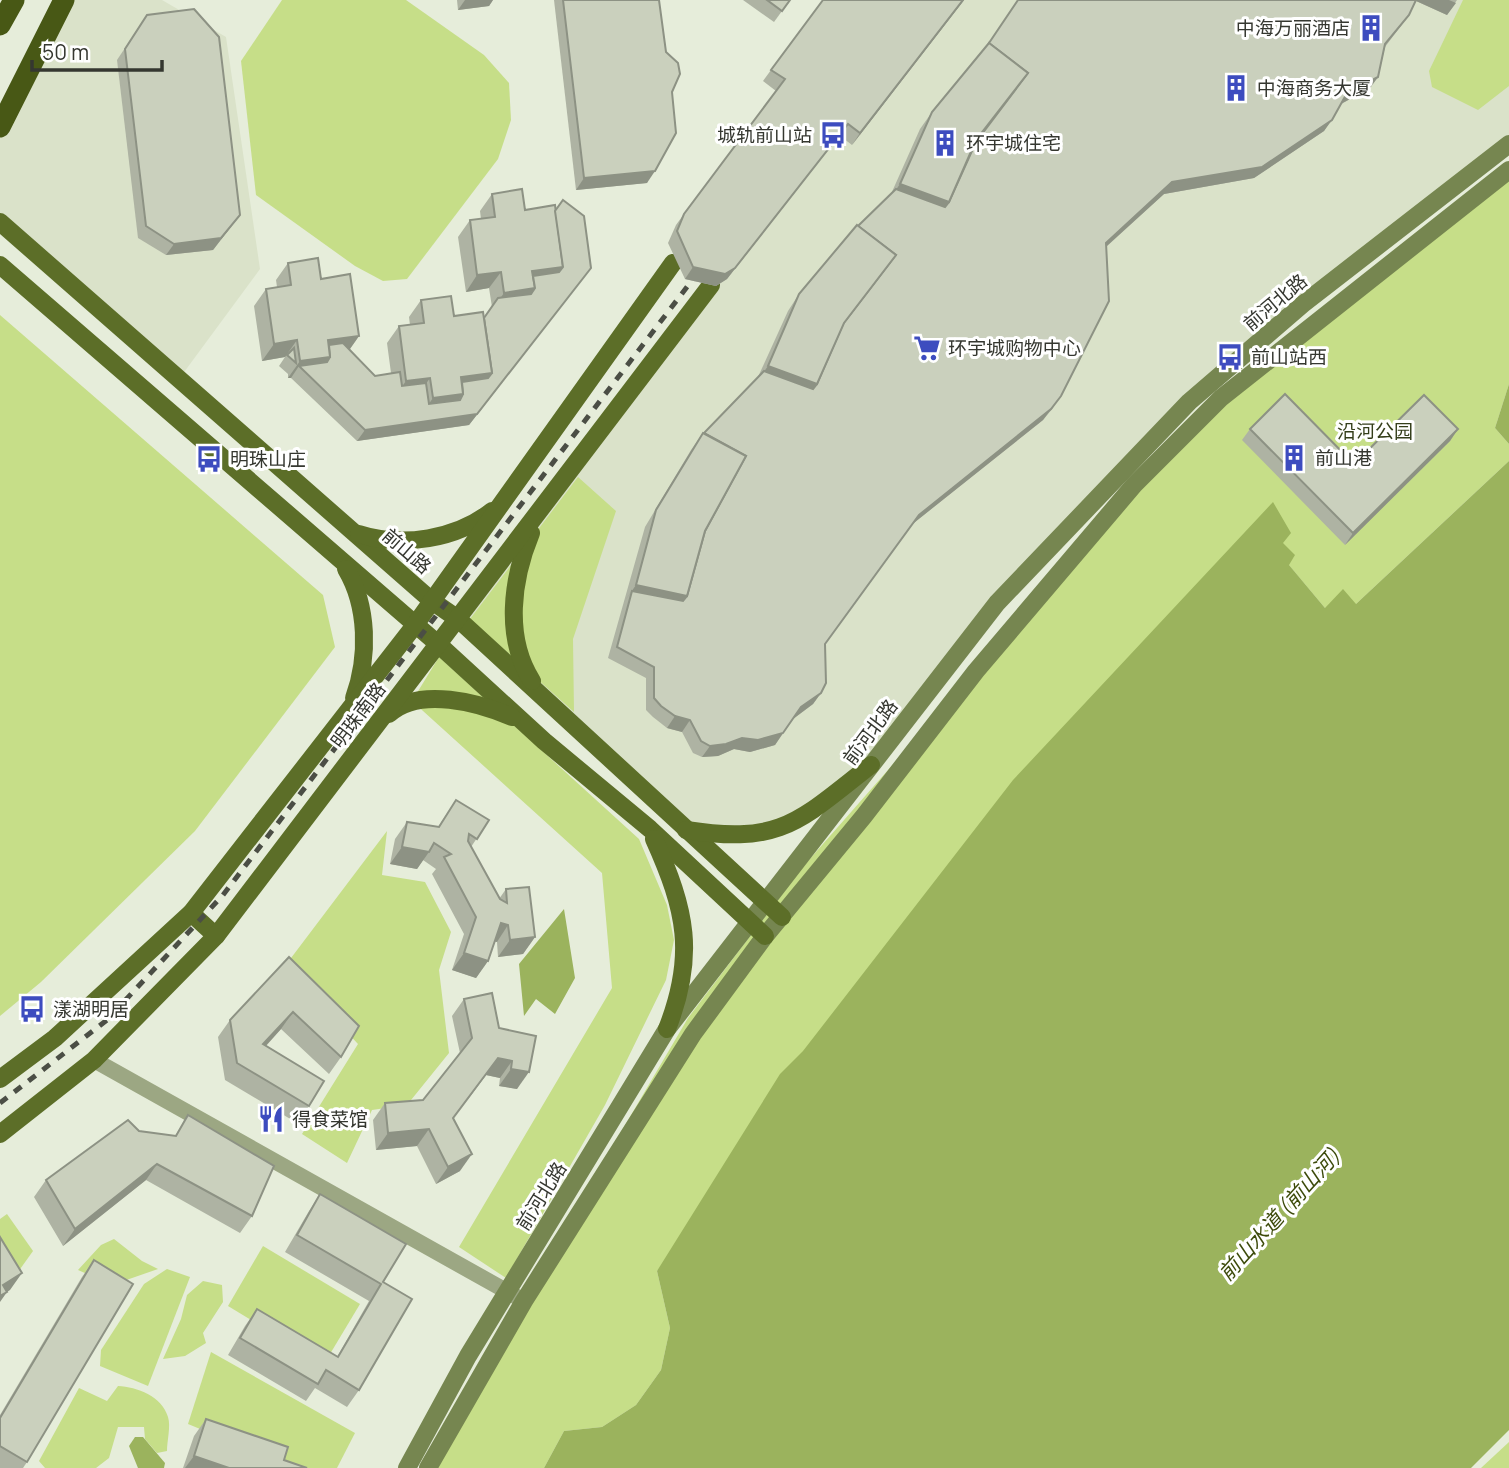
<svg xmlns="http://www.w3.org/2000/svg" width="1509" height="1468" font-family="Manrope,'Noto Sans SC',sans-serif">
	<rect width="100%" height="100%" fill="#e6edda"/>
	<g fill="#dae2c9">
		<path d="M64 0H162L226 37 260 269 179 379 0 221V127Z"/>
		<path d="M928 0H1509V144L1188 402 996 604 871 765 783 828 686 830 458 619Z"/>
	</g>
	<g fill="#c6de88">
		<path d="M282 0H406L484 55 509 83 511 120 498 159 407 279 383 281 355 266 256 195 241 61Z"/>
		<path d="M1463 0H1509V86L1478 110 1432 87 1429 71Z"/>
		<path d="M1509 178V384L1495 428 1509 444V461L1356 604 1325 608 1288 564 1295 555 657 1271 670 1328 661 1370 636 1405 602 1427 564 1431 544 1468H437L523 1299 688 1018 801 869 1170 449Z"/>
		<path d="M0 315 323 595 335 647 195 831 41 982 0 1016Z"/>
		<path d="M578 477 616 511 573 639 574 712 470 619Z"/>
		<path d="M439 657 639 839 667 905 674 940 666 980 605 1105 506 1278 459 1247 612 988 602 873 412 701Z"/>
		<path d="M387 831 382 875 425 882 451 932 439 970 449 1053 407 1105 372 1110 347 1163 302 1134 358 1044 285 966Z"/>
		<path d="M7 1214 33 1251 13 1279 0 1260V1219Z"/>
		<path d="M114 1239 142 1261 158 1269 112 1285 78 1270 101 1245Z"/>
		<path d="M263 1246 360 1304 324 1364 228 1306Z"/>
		<path d="M167 1269 190 1277 148 1386 100 1366 101 1350 144 1284Z"/>
		<path d="M203 1281 222 1285 223 1302 203 1333 206 1343 185 1356 163 1359 181 1319 187 1295Z"/>
		<path d="M211 1352 355 1433 337 1468H295L188 1424Z"/>
		<path d="M118 1386C137 1387 162 1396 168 1417 171 1426 167 1441 167 1451L157 1453 145 1439 144 1427H118L109 1458 96 1468H45L39 1461 79 1388 107 1401Z"/>
		<path d="M1509 1442V1468H1481Z"/>
	</g>
	<g fill="#9bb35d">
		<path d="M1509 384V444L1495 428Z"/>
		<path d="M1509 461V1430L1471 1468H544L564 1431 602 1427 636 1405 661 1370 670 1328 657 1271 780 1074 803 1051 1013 780 1273 502 1291 533 1283 543 1295 555 1289 565 1325 608 1343 589 1356 604Z"/>
		<path d="M564 909 575 978 555 1014 536 999 524 1016 519 964Z"/>
		<path d="M135 1437H143L165 1463 164 1468H138L129 1446Z"/>
	</g>
	<g fill="none" stroke-linecap="round" stroke-linejoin="round">
		<path stroke="#9ca783" stroke-width="16" d="M94 1060 524 1301"/>
		<g stroke="#768650" stroke-width="18">
			<path d="M407 1468 468 1356 667 1029 997 603 1189 402 1303 304 1509 144"/>
			<path d="M428 1468 524 1301 693 1034 765 936 864 816 976 671 1134 485 1221 398 1509 170"/>
		</g>
		<g stroke="#5c6e28" stroke-width="18">
			<path d="M0 222 432 601 458 619 782 917"/>
			<path d="M0 265 438 644 544 741 650 829 765 936"/>
			<path d="M531 533C512 579 504 637 532 681"/>
			<path d="M359 534C402 548 457 539 492 511"/>
			<path d="M346 569C368 606 369 657 354 698"/>
			<path d="M389 714C419 686 480 703 512 717"/>
			<path d="M686 830C782 845 799 821 871 765"/>
			<path d="M654 839C686 910 696 955 667 1029"/>
			<path d="M191 913 216 936"/>
			<path d="M0 1079 55 1038 191 913 415 625 673 263"/>
			<path d="M0 1134 94 1060 216 936 711 285"/>
		</g>
		<g stroke="#485815" stroke-width="21">
			<path d="M0 25 14 0"/>
			<path d="M0 127 64 0"/>
		</g>
		<path stroke="#4b4e45" stroke-width="5" stroke-dasharray="9 9" stroke-linecap="butt" d="M0 1103 107 1020 223 895 703 266"/>
	</g>
	<g fill="#aeb3a3">
		<path d="M457 0H493L489 6 458 10Z"/>
		<path d="M554 0H659L672 92 647 183 576 190Z"/>
		<path d="M743 0H790L774 22Z"/>
		<path d="M964 0 852 145 839 135 727 279 716 286 685 279 668 243 676 225 684 214 776 91 763 81 771 70Z"/>
		<path d="M1018 0H1457L1447 15 1416 1 1409 15 1385 47 1378 77 1370 88 1341 104 1324 131 1254 178 1164 194 1106 247 1053 408 1043 420 910 526 825 644 821 693 813 704 793 719 775 745 750 752 734 749 718 756 702 757 693 753 682 732 667 728 653 717 646 710V678L608 658 645 527 691 450 703 433H704L758 377 788 311 799 294 858 226 891 194 920 129 932 112 988 44Z"/>
		<path d="M147 15 240 215 213 250 166 255 138 238 117 60Z"/>
		<path d="M492 194 525 210 555 211 591 268 469 425 357 441 291 378H288V374L279 366 285 357 262 361 254 306 266 289 277 287 276 280 288 263 321 279 359 336 350 349 375 376 391 373 387 343 399 326 410 325 409 317 421 300 454 316 484 318 492 307 489 288 466 292 458 237 470 220 481 219 480 211Z"/>
		<path d="M1250 429 1354 464 1458 429 1450 441 1345 545 1242 440Z"/>
		<path d="M456 800 489 820 471 847 499 899 506 889 535 937 523 954 498 957 497 942 494 941 488 961 476 978 452 970 464 934 432 874 436 869 423 860 417 869 390 864 395 839 407 822 438 827Z"/>
		<path d="M289 957 341 1057 329 1074 281 1029 266 1046 309 1106 297 1123 225 1080 218 1037 230 1020Z"/>
		<path d="M464 999 499 1028 536 1036 517 1089 499 1086 500 1078 486 1075 454 1118 460 1171 436 1184 417 1146 376 1150 373 1120 385 1103 423 1100 460 1053 452 1016Z"/>
		<path d="M188 1115 252 1216 240 1233 146 1180 63 1246 34 1197 46 1180 139 1131 175 1136Z"/>
		<path d="M320 1194 383 1282 359 1390 347 1407 315 1388 306 1401 228 1355 245 1326 257 1309 337 1357 369 1301 285 1252 309 1211Z"/>
		<path d="M94 1260 27 1462 23 1468H0V1415L82 1277Z"/>
		<path d="M206 1419 284 1460 307 1468H183L194 1436Z"/>
	</g>
	<g fill="#8d9284">
		<path d="M465 0H493L489 6 458 10Z"/>
		<path d="M963 0H964L852 145 860 133Z"/>
		<path d="M1414 0H1449L1456 3 1447 15Z"/>
		<path d="M1378 77 1370 88 1339 105 1347 93Z"/>
		<path d="M1332 120 1324 131 1254 178 1164 194 1098 254 1106 243 1172 182Z"/>
		<path d="M848 124 727 279 716 286 685 279 693 267Z"/>
		<path d="M655 171 647 183 576 190 584 178Z"/>
		<path d="M900 184 949 202 937 219 888 201Z"/>
		<path d="M240 215 213 250 166 255 174 244Z"/>
		<path d="M563 267 551 284 530 287 532 271Z"/>
		<path d="M591 268 469 425 357 441 365 430 477 414Z"/>
		<path d="M501 272 489 288 466 292 477 275Z"/>
		<path d="M535 288 523 305 492 310 504 293Z"/>
		<path d="M359 336 347 353 326 356 328 340Z"/>
		<path d="M297 340 285 357 262 361 274 344Z"/>
		<path d="M330 357 318 374 299 366 291 378H288L300 361Z"/>
		<path d="M768 366 817 384 805 401 756 383Z"/>
		<path d="M492 373 480 390 459 393 461 377Z"/>
		<path d="M430 378 418 395 394 398 406 381Z"/>
		<path d="M463 394 451 411 421 415 433 398Z"/>
		<path d="M1061 396 1043 420 910 526 919 515Z"/>
		<path d="M1458 429 1450 441 1345 545 1353 533Z"/>
		<path d="M636 585 687 596 675 613 632 591 624 602Z"/>
		<path d="M821 693 813 704 793 719 801 707Z"/>
		<path d="M675 716 690 720 682 732 667 728Z"/>
		<path d="M783 733 775 745 750 752 734 749 718 756 702 757 710 746 742 738Z"/>
		<path d="M402 847 429 852 417 869 390 864Z"/>
		<path d="M501 923 508 925 497 942 489 940Z"/>
		<path d="M535 937 523 954 498 957 510 940Z"/>
		<path d="M464 953 488 961 476 978 452 970Z"/>
		<path d="M293 1012 281 1029 252 1061 263 1044Z"/>
		<path d="M498 1058 512 1061 500 1078 486 1075 442 1135Z"/>
		<path d="M511 1069 529 1072 517 1089 499 1086Z"/>
		<path d="M429 1129 417 1146 376 1150 388 1133Z"/>
		<path d="M472 1154 460 1171 436 1184 448 1167Z"/>
		<path d="M157 1164 146 1180 63 1246 75 1229Z"/>
		<path d="M22 1273 10 1290 7 1292 0 1302V1289L3 1285Z"/>
		<path d="M194 1456 229 1468H185Z"/>
	</g>
	<g fill="#cad0bd" stroke="#8d9284" stroke-width="2">
		<path d="M563 0H659L666 52 678 63 680 74 672 92 676 133 655 171 584 178Z"/>
		<path d="M767 0H790L782 11Z"/>
		<path d="M823 0H963L860 133 848 124 735 268 725 274 693 267 677 231 684 214 785 79 771 70Z"/>
		<path d="M1018 0H1416L1409 15 1385 44 1378 77 1347 93 1332 120 1262 167 1172 182 1106 243 1109 301 1061 396 1051 409 919 515 825 644 826 683 821 693 801 707 783 733 758 740 742 738 726 744 710 746 701 741 690 720 675 716 661 706 654 698V667L617 647 632 591 683 601 687 596 705 531 746 456 704 433 764 371 813 389 817 384 843 324 896 255 858 226 896 189 945 207 949 202 976 142 1028 73 989 43Z"/>
		<path d="M194 9 219 37 240 215 221 238 174 244 146 226 125 49 147 15Z"/>
		<path d="M989 43 1028 73 976 140 949 202 900 184 932 112Z"/>
		<path d="M522 189 525 210 555 205 563 267 532 271 535 288 504 293 501 272 477 275 470 220 495 217 492 194Z"/>
		<path d="M563 200 584 216 591 268 477 414 365 430 299 366 327 362 330 357 329 345 343 343 375 376 400 372 402 386 426 383 429 404 460 400 463 394 462 382 488 378 492 373 484 318 498 298 531 294 535 288 533 276 559 272 563 267 555 211Z"/>
		<path d="M857 225 896 255 844 323 817 384 768 366 799 294Z"/>
		<path d="M318 258 321 279 350 274 359 336 328 340 330 357 300 361 297 340 274 344 266 289 291 285 288 263Z"/>
		<path d="M451 296 454 316 483 312 492 373 461 377 463 394 433 398 430 378 406 381 399 326 424 323 421 300Z"/>
		<path d="M294 348 296 363 287 355Z"/>
		<path d="M1285 394 1354 464 1424 395 1458 429 1353 533 1250 429Z"/>
		<path d="M703 433 746 456 705 531 687 596 636 585 656 510Z"/>
		<path d="M456 800 489 820 477 839 469 834 468 841 500 899 507 903 506 889 529 887 535 937 510 940 508 925 501 923 488 961 464 953 476 917 444 857 451 854 434 843 429 852 402 847 407 822 439 827Z"/>
		<path d="M289 957 359 1026 341 1057 293 1012 263 1044 324 1081 309 1106 237 1063 230 1020Z"/>
		<path d="M492 993 499 1028 536 1036 529 1072 511 1069 512 1061 498 1058 453 1118 472 1154 448 1167 429 1129 388 1133 385 1103 423 1100 472 1038 464 999Z"/>
		<path d="M188 1115 274 1166 252 1216 157 1164 75 1229 46 1180 128 1120 139 1131 176 1136Z"/>
		<path d="M320 1194 406 1244 383 1282 412 1299 359 1390 326 1370 318 1384 240 1338 257 1309 338 1357 381 1284 297 1235Z"/>
		<path d="M0 1237 22 1273 3 1285 7 1292 0 1296Z"/>
		<path d="M94 1260 133 1284 27 1462 0 1446V1418Z"/>
		<path d="M206 1419 288 1447 284 1460 307 1468H229L194 1456Z"/>
	</g>
	<defs>
		<symbol id="building-bare" viewBox="-9 -9 18 18"><path d="M-4-6H4V6H1V3H-1V6H-4ZM-2.5-4.3h1.7v1.8h-1.7ZM.8-4.3h1.7v1.8H.8ZM-2.5-1h1.7V.8h-1.7ZM.8-1h1.7V.8H.8Z" fill="#3d4cbf" stroke="#fff" stroke-width="2.5" paint-order="stroke"/></symbol>
		<symbol id="bus-bare" viewBox="-9 -9 18 18"><path d="M-5-6H5V4H4V6H2V4H-2V6H-4V4H-5ZM-3.5-4V0h7V-4ZM-3.5 1.2v1.5H-2V1.2ZM2 1.2v1.5H3.5V1.2Z" fill="#3d4cbf" stroke="#fff" stroke-width="2.5" paint-order="stroke"/></symbol>
		<symbol id="supermarket-bare" viewBox="-9 -9 18 18"><path d="M-6-5.5h2.5l.6 2H6L4.5 2H-2.5L-4.4-4H-6ZM-1.5 3.2a1.3 1.3 0 1 0 .1 0ZM3 3.2a1.3 1.3 0 1 0 .1 0Z" fill="#3d4cbf" stroke="#fff" stroke-width="2.5" paint-order="stroke"/></symbol>
		<symbol id="restaurant-bare" viewBox="-9 -9 18 18"><path d="M-5-6h1v4h1v-4h1v4h1v-4h1v5L-1.5 .5V6h-2V.5L-5-1ZM5-6V6H3V1.5H1.5Q1.5-4 5-6Z" fill="#3d4cbf" stroke="#fff" stroke-width="2.5" paint-order="stroke"/></symbol>
	</defs>
	<g fill-rule="evenodd">
		<use href="#building-bare" x="1352" y="9" width="38" height="38"/>
		<use href="#building-bare" x="1217" y="69" width="38" height="38"/>
		<use href="#bus-bare" x="814" y="116" width="38" height="38"/>
		<use href="#building-bare" x="926" y="124" width="38" height="38"/>
		<use href="#supermarket-bare" x="908" y="329" width="38" height="38"/>
		<use href="#bus-bare" x="1211" y="338" width="38" height="38"/>
		<use href="#building-bare" x="1275" y="439" width="38" height="38"/>
		<use href="#bus-bare" x="190" y="440" width="38" height="38"/>
		<use href="#bus-bare" x="13" y="990" width="38" height="38"/>
		<use href="#restaurant-bare" x="252" y="1100" width="38" height="38"/>
	</g>
	<g text-anchor="middle" dominant-baseline="central" stroke-width="6" stroke-linejoin="round" paint-order="stroke">
		<g font-size="19" fill="#353730" stroke="#fff" text-anchor="start">
			<text x="1350" y="28" text-anchor="end">中海万丽酒店</text>
			<text x="1257" y="88">中海商务大厦</text>
			<text x="812" y="135" text-anchor="end">城轨前山站</text>
			<text x="966" y="143">环宇城住宅</text>
			<text x="948" y="348">环宇城购物中心</text>
			<text x="1251" y="357">前山站西</text>
			<text x="1315" y="458">前山港</text>
			<text x="230" y="459">明珠山庄</text>
			<text x="53" y="1009">漾湖明居</text>
			<text x="292" y="1119">得食菜馆</text>
		</g>
		<g font-size="19" fill="#353730" stroke="#fff">
			<text transform="translate(1275 302) rotate(-40)">前河北路</text>
			<text transform="translate(407 551) rotate(41)">前山路</text>
			<text transform="translate(358 715) rotate(-53)">明珠南路</text>
			<text transform="translate(870 732) rotate(-53)">前河北路</text>
			<text transform="translate(541 1196) rotate(-58)">前河北路</text>
		</g>
		<g font-size="19" fill="#343e1a" stroke="#fff">
			<text x="1375" y="431">沿河公园</text>
		</g>
		<g font-size="21" font-style="italic" fill="#3d4b0b" stroke="#fff">
			<text transform="translate(1279 1214) rotate(-48)">前山水道 (前山河)</text>
		</g>
	</g>
	<path d="M32 60v10h130v-10" fill="none" stroke="#353730" stroke-width="3.5"/>
	<text x="42" y="60" font-size="21" fill="#353730" stroke="#ffffff" stroke-width="5" paint-order="stroke">50 m</text>
</svg>
